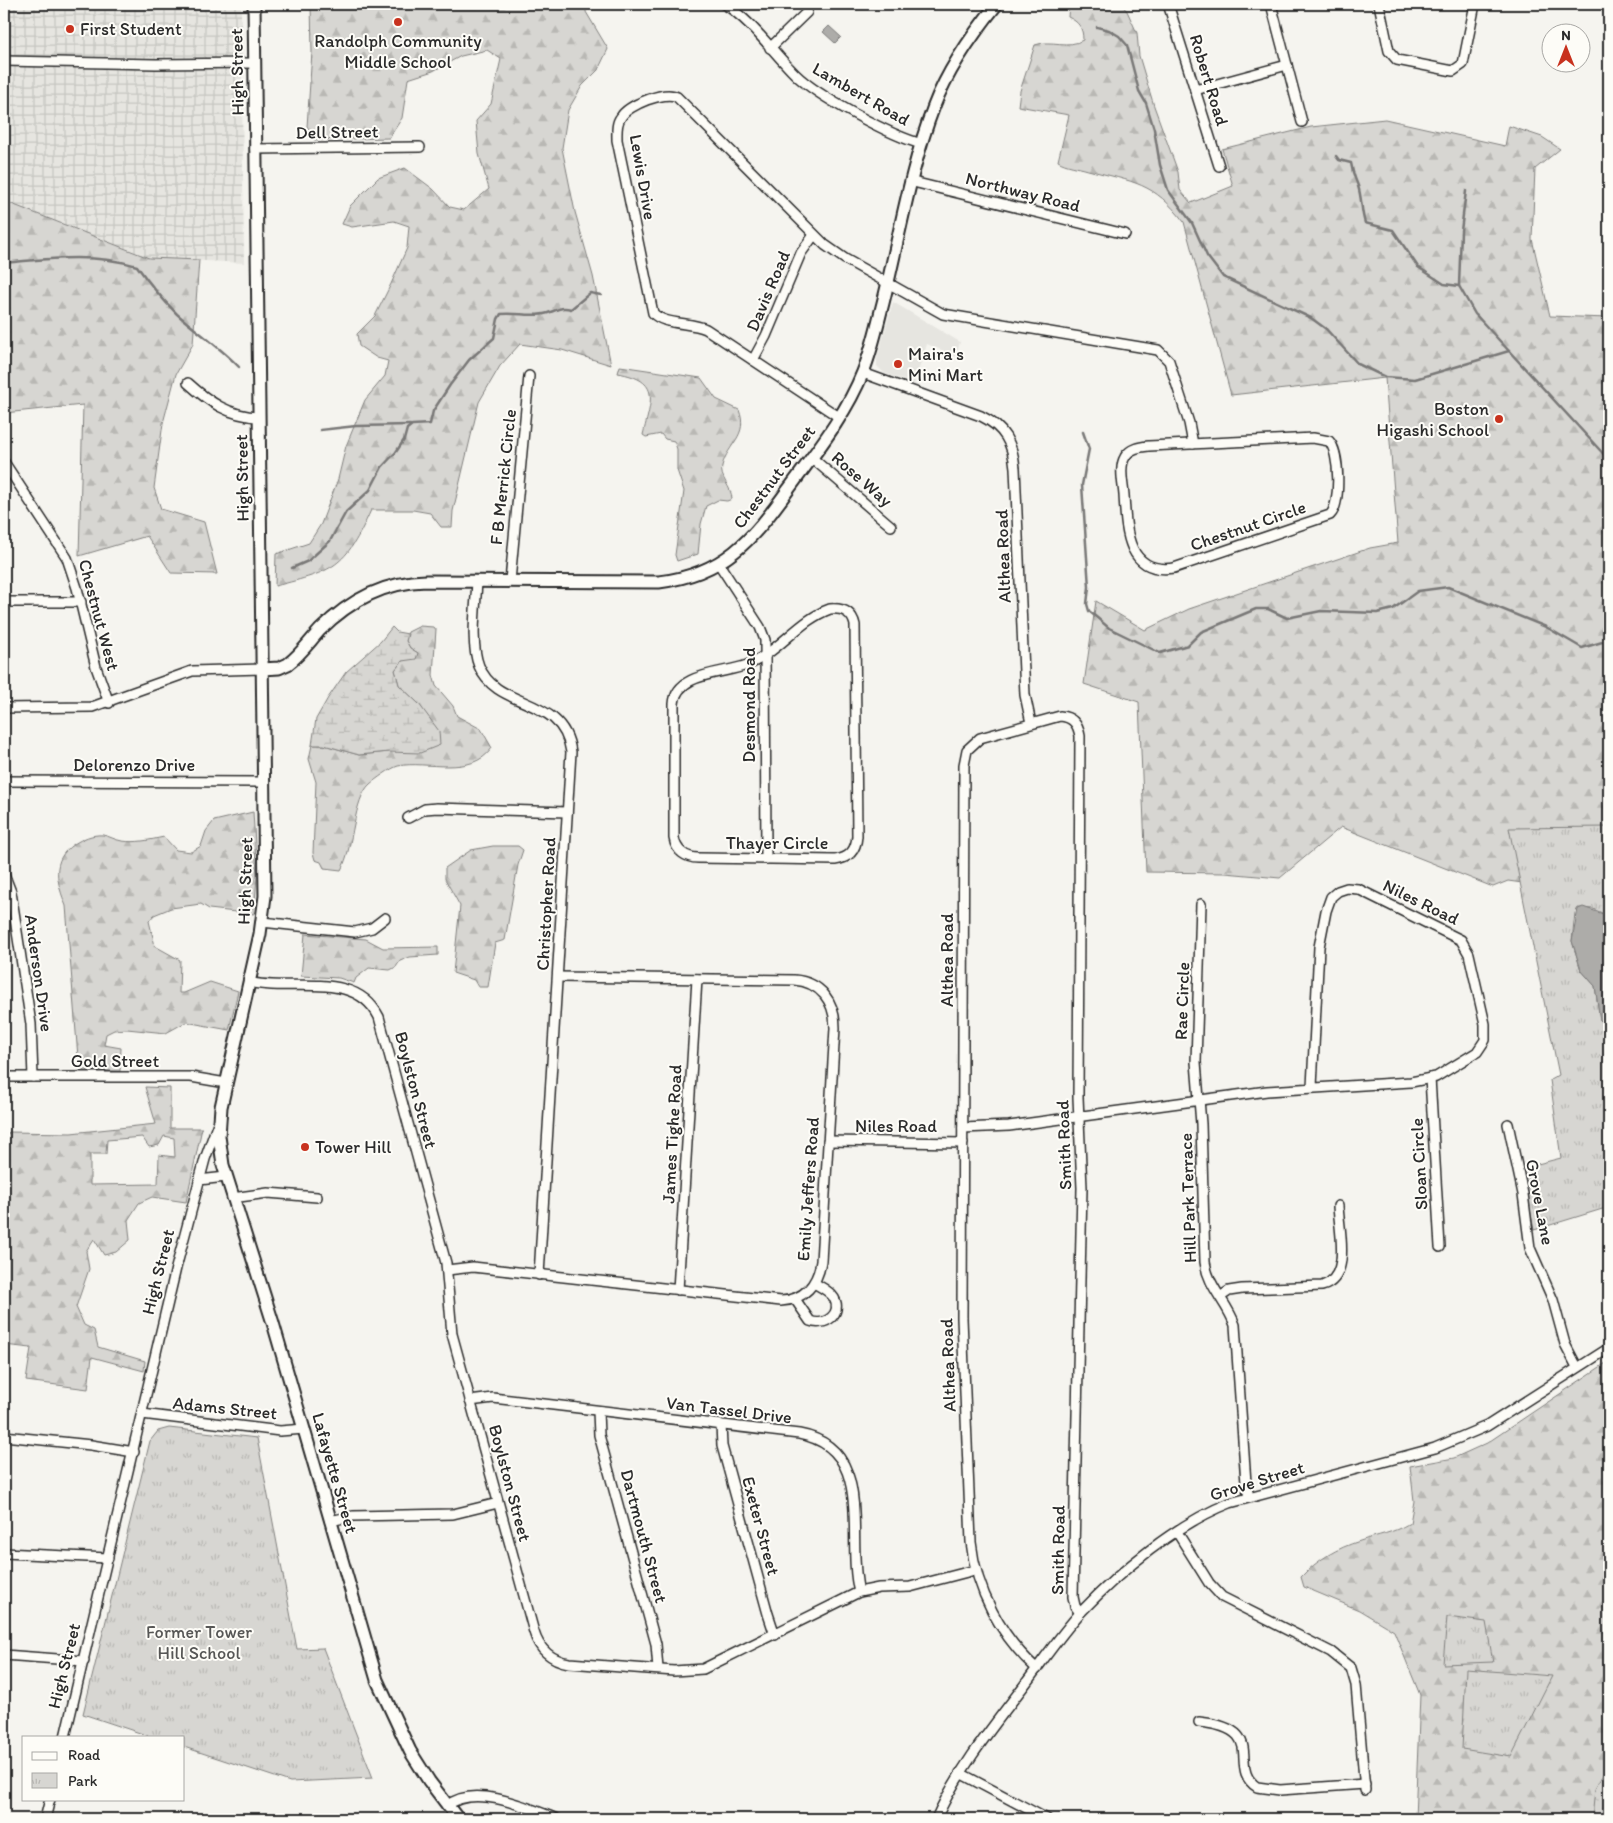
<svg xmlns="http://www.w3.org/2000/svg" width="1613" height="1823" font-family="Itim,sans-serif">
	<defs>
		<pattern id="industrial-grid" width="8" height="8" patternUnits="userSpaceOnUse" patternTransform="scale(1.25)"><rect width="8" height="8" fill="#e6e5e0"/><path d="M0 4h8M4 0v8" fill="none" stroke="#c5c5c0"/></pattern>
		<pattern id="forest-firs" width="22" height="20" patternUnits="userSpaceOnUse" patternTransform="scale(1.25)"><rect width="22" height="20" fill="#d7d6d2"/><path d="M5 1l3.5 6h-7zM16 11l3.5 6h-7z" fill="#b9b8b4"/></pattern>
		<pattern id="wetland-marsh" width="20" height="14" patternUnits="userSpaceOnUse" patternTransform="scale(1.25)"><rect width="20" height="14" fill="#d7d6d2"/><path d="M1 5h8M5 5V1M11 12h8M15 12V8" fill="none" stroke="#b9b8b4"/></pattern>
		<pattern id="park-tufts" width="24" height="20" patternUnits="userSpaceOnUse" patternTransform="scale(1.25)"><rect width="24" height="20" fill="#d7d6d2"/><path d="M3 7l-1-3M5 7V3M7 7l1-3M15 17l-1-3M17 17v-4M19 17l1-3" fill="none" stroke="#b9b8b4"/></pattern>
	</defs>
	<rect width="100%" height="100%" fill="#f5f4ef"/>
	<filter id="ink" filterUnits="userSpaceOnUse"><feTurbulence type="fractalNoise" baseFrequency=".02" numOctaves="2"/><feDisplacementMap in="SourceGraphic" scale="10" xChannelSelector="R" yChannelSelector="G"/><feConvolveMatrix kernelMatrix="1 2 1 2 8 2 1 2 1" color-interpolation-filters="sRGB"/></filter>
	<g filter="url(#ink)">
		<path fill="#e6e5e0" d="M893 302 960 342 956 356 927 344 914 384 884 373 877 366V359Z"/>
		<path fill="url(#industrial-grid)" d="M4 4H241L244 263 149 258 4 201Z"/>
		<g fill="url(#forest-firs)" stroke="#81807e" fill-rule="evenodd">
			<path d="M311 4H587L586 12 608 49 598 70 582 86 568 110 562 148 575 212 593 276 611 365 562 350 520 344 500 366 479 402 453 511 452 527H441L430 513 413 510H371C345 568 334 571 275 586L276 554 309 543 321 524 338 479 346 446 365 400 385 376 388 361 377 358 359 346 357 334 375 316 391 284 407 248 409 226 394 221 352 227 342 224 350 206 378 178 405 168 433 189 450 207 464 210 489 189 479 154 476 121 491 104 501 59 487 50 461 56 433 71 408 79 402 118 389 138 314 140 307 127 312 52Z"/>
			<path d="M1069 4H1121L1127 11 1137 33 1139 56 1154 106 1178 172 1180 190 1191 203 1233 186 1222 149 1311 127 1385 119 1505 146 1509 126 1542 137 1560 149 1535 169 1532 239 1550 316 1609 318V895L1508 881 1493 887 1341 827 1280 878 1225 873 1146 872 1139 702 1084 684 1096 601 1145 630 1189 609 1370 548 1398 543 1385 378 1231 395 1184 222C1154 182 1133 182 1088 170 1078 167 1066 166 1058 161L1069 115 1018 106 1020 91 1035 45C1051 39 1068 49 1083 40 1083 28 1079 22 1068 17Z"/>
			<path d="M4 201 149 258 199 260 193 344 176 374 163 423 154 488 161 509 204 522 217 574 171 573 147 536 79 556 83 405 4 413Z"/>
			<path d="M620 366 701 378 716 399 739 410C749 436 728 443 722 466 719 478 732 487 732 499L727 501 718 500 706 506 701 524 698 554 677 561 675 555 684 491 677 470V449L674 441 665 439 661 434 646 437 643 435C651 400 662 381 618 373Z"/>
			<path d="M420 626 433 627 436 629 433 675 436 686 453 706 457 716 481 729 492 748C471 778 426 760 398 766 391 768 376 779 370 784 353 799 354 847 341 870L324 868 321 862 315 860 313 853 316 782 309 759 312 745H324L359 755 389 752 419 704 399 685 395 670 402 661 418 653 410 648 406 641 408 632Z"/>
			<path d="M253 812 257 876 254 914 209 909 201 904 171 908 154 915 149 921 155 946 180 960 179 993H184L210 982 238 991 229 1030 186 1022 166 1033 127 1029 114 1030 106 1034 104 1045 121 1048 120 1071 79 1070 66 906C57 883 50 860 74 844 82 839 92 834 103 835 109 836 115 840 122 841 136 843 150 840 164 837L176 850 191 852 201 846 206 831 214 821Z"/>
			<path d="M493 846H518L523 850 518 865 505 940 495 943 488 987H478L474 980 453 973 460 906 445 879V868L471 850Z"/>
			<path d="M305 934 366 939 383 948 438 947V955L410 957 400 961 396 967 390 970 369 968 356 978 354 983 339 978 301 976Z"/>
			<path d="M145 1087 170 1088V1128H202L186 1202 152 1197 139 1203 128 1220 130 1240 116 1252 104 1255 94 1239 86 1251 89 1269 76 1307 84 1325 94 1330 98 1347 145 1361 144 1371 92 1357 88 1389 26 1381 31 1348 4 1345V1140L9 1132 71 1133 156 1124ZM164 1136 174 1138 175 1157 159 1155 158 1184 90 1185V1154H106L107 1140 142 1137 149 1147 159 1145Z"/>
			<path d="M1609 1361V1819H1415L1420 1695 1394 1631 1359 1610 1304 1587 1301 1577C1317 1560 1337 1548 1360 1541 1380 1534 1391 1534 1410 1523L1414 1501 1410 1466 1454 1458 1487 1443Z"/>
		</g>
		<g fill="url(#wetland-marsh)" stroke="#81807e">
			<path d="M392 627 397 632 408 634 406 641 410 648 418 653 416 659 402 661 395 670 399 685 419 704 439 731 440 745 420 753 389 752 359 755 324 745H312L316 719 328 698 346 672 381 641Z"/>
			<path d="M1609 1746V1819H1592L1595 1789 1606 1769Z"/>
		</g>
		<g fill="url(#park-tufts)" stroke="#81807e">
			<path d="M1609 827V916L1593 909 1578 908 1575 913 1572 941 1581 970 1595 986 1600 1020 1609 1025V1207L1534 1230 1522 1168 1561 1158 1550 1080 1559 1075 1509 828Z"/>
			<path d="M169 1428 257 1438 297 1649 323 1648 373 1778 290 1782 184 1747V1737H152L83 1714 150 1441 158 1431Z"/>
			<path d="M1447 1617 1486 1622 1493 1662 1443 1664Z"/>
			<path d="M1466 1669 1552 1676 1511 1757 1462 1749Z"/>
		</g>
		<g fill="#adaca9" stroke="#797877">
			<path d="M829 26 841 37 835 43 823 32Z"/>
			<path d="M1583 907 1609 916V1025L1600 1020 1595 986 1581 970 1572 941 1578 909Z"/>
		</g>
		<g fill="none" stroke-linecap="round" stroke-linejoin="round">
			<g stroke="#797877" stroke-width="2.5">
				<path d="M1097 27 1109 30 1119 36 1127 45 1139 91 1146 103 1154 129 1160 165 1168 190 1192 223 1207 256 1223 277 1311 318 1326 329 1358 364 1385 377 1415 379 1509 351 1609 460"/>
				<path d="M1336 156 1339 160 1351 163C1353 175 1354 175 1358 186 1362 198 1361 211 1365 223L1393 230 1418 267 1444 284 1459 286 1475 314 1509 351"/>
				<path d="M4 263C47 259 95 253 137 266 149 283 162 299 177 314 197 332 220 347 239 367"/>
				<path d="M1459 286 1461 231 1466 191"/>
				<path d="M320 430 356 426 410 425"/>
				<path d="M1083 432 1089 449 1082 485 1089 587 1087 604 1089 611 1109 628 1160 653 1188 645 1201 632 1256 609H1268L1287 618 1321 611 1377 613 1393 609 1418 591 1448 587 1546 627 1582 648 1609 640"/>
				<path d="M292 568 308 561 330 541 346 512 370 490 382 467 396 452 404 440 407 429 412 425 430 424 433 411 450 385 469 360 494 338 498 319 501 314C516 312 534 318 548 313 557 310 561 306 571 309L590 293 601 295"/>
			</g>
			<defs>
				<g id="minor">
					<path d="M724 4C751 20 772 51 795 74 817 96 891 136 922 144"/>
					<path d="M1168 4 1219 166"/>
					<path d="M1271 4 1302 122"/>
					<path d="M1379 4 1389 51 1397 60 1453 71 1463 64 1475 4"/>
					<path d="M770 48 807 12"/>
					<path d="M4 61 156 64 254 63"/>
					<path d="M1195 90 1287 65"/>
					<path d="M255 149 420 147"/>
					<path d="M913 182 1125 234"/>
					<path d="M753 360 766 336 801 253 814 235"/>
					<path d="M863 373 981 416C1004 427 1013 444 1015 468L1025 695 1031 723"/>
					<path d="M188 383C209 402 229 416 259 417"/>
					<path d="M839 417 706 329C691 322 663 325 653 313L617 140C617 132 616 123 621 117 628 105 665 90 677 97L825 245 845 259 943 314 1158 350 1169 361 1189 423 1193 444"/>
					<path d="M1313 438 1329 441C1340 452 1341 505 1330 515L1174 568C1126 575 1126 528 1124 495 1123 483 1119 467 1125 457 1130 448 1140 447 1149 446Z"/>
					<path d="M812 458 891 526"/>
					<path d="M4 462 67 558 77 588 96 667 109 703"/>
					<path d="M719 564 760 627 765 640 766 859"/>
					<path d="M477 581C476 605 470 644 479 666 497 711 563 694 571 752L539 1275"/>
					<path d="M510 581 529 376"/>
					<path d="M4 602H81"/>
					<path d="M830 609C843 608 852 612 855 625L857 836C856 850 850 858 835 860L698 858C686 858 676 851 674 838V704C676 672 724 674 747 665 778 653 799 620 830 609Z"/>
					<path d="M4 708 92 707 192 671 262 669"/>
					<path d="M4 781 264 782"/>
					<path d="M408 818 425 809 437 808 567 812"/>
					<path d="M4 874 11 892 31 1024 33 1077"/>
					<path d="M1201 904 1196 1062 1201 1124 1205 1262C1208 1287 1227 1302 1235 1325L1246 1483 1249 1497"/>
					<path d="M262 922 355 932 372 928 385 918"/>
					<path d="M249 982C292 993 355 969 379 1017L446 1263 452 1334 534 1632C539 1649 551 1660 569 1663L674 1671 703 1669 859 1592 879 1588 910 1587 975 1570"/>
					<path d="M4 1077H191L226 1083"/>
					<path d="M1430 1078 1440 1247"/>
					<path d="M1508 1124 1523 1194 1530 1248 1553 1300 1565 1344 1577 1367"/>
					<path d="M963 1128 1009 1126 1267 1091 1411 1082 1436 1077 1477 1052 1485 1040V1024L1469 954 1461 940 1358 889 1347 888 1338 891 1331 897 1326 911 1319 947 1312 1087"/>
					<path d="M828 1141 963 1143"/>
					<path d="M199 1180 226 1177"/>
					<path d="M232 1198 268 1193 317 1197"/>
					<path d="M447 1270 473 1267 781 1301C804 1300 818 1284 821 1261L835 1028C835 1002 821 982 794 980L558 977"/>
					<path d="M678 1290 697 979"/>
					<path d="M1220 1297 1229 1291 1242 1289 1322 1286C1352 1278 1339 1229 1338 1206"/>
					<path d="M795 1299 810 1321C825 1327 843 1314 834 1298 830 1291 821 1287 814 1283"/>
					<path d="M470 1401 493 1398 799 1434C877 1448 845 1539 859 1592"/>
					<path d="M598 1411 599 1435 656 1644 658 1669"/>
					<path d="M142 1414 280 1431 304 1429"/>
					<path d="M721 1425 722 1446 768 1614 775 1635"/>
					<path d="M4 1436 91 1445 134 1452"/>
					<path d="M330 1521 353 1516 453 1514 498 1503"/>
					<path d="M1177 1532 1209 1583 1222 1597 1331 1652 1351 1668 1356 1685 1365 1790"/>
					<path d="M4 1553 108 1558"/>
					<path d="M4 1655 84 1661"/>
					<path d="M1037 1669C1001 1637 976 1590 971 1542L962 1318 964 765 967 750 980 738 1060 716C1073 717 1078 724 1080 736L1078 1097 1082 1188 1073 1597 1075 1606 1080 1613"/>
					<path d="M1199 1722C1271 1729 1226 1767 1257 1787L1280 1790 1365 1784"/>
					<path d="M65 1737 176 1268 205 1159 218 1123"/>
					<path d="M960 1773 1047 1819"/>
					<path d="M447 1806C474 1783 529 1808 557 1819"/>
					<path d="M45 1819 50 1799"/>
					<path d="M936 1819C958 1770 990 1730 1023 1687 1042 1662 1060 1635 1081 1612 1120 1571 1176 1524 1230 1503L1435 1448 1487 1426 1609 1348"/>
				</g>
				<g id="major">
					<path d="M254 4 265 896 260 934 221 1107 219 1136 223 1165 273 1323 377 1680 410 1751 429 1781 458 1819"/>
					<path d="M262 669 279 668 288 664C300 655 310 641 320 630 349 601 384 582 426 581L659 582C724 574 752 540 788 490 815 453 846 415 863 372 872 350 877 326 883 303 899 239 910 168 934 106 948 69 972 35 997 4"/>
				</g>
			</defs>
			<use href="#minor" stroke="#2b2b2b" stroke-width="12"/>
			<use href="#major" stroke="#2b2b2b" stroke-width="15"/>
			<use href="#minor" stroke="#fdfcf7" stroke-width="9"/>
			<use href="#major" stroke="#fdfcf7" stroke-width="11"/>
		</g>
	</g>
	<g fill="#c8321e" stroke="#fdfcf7" stroke-width="2">
		<circle cx="398" cy="22" r="5"/>
		<circle cx="70" cy="29" r="5"/>
		<circle cx="898" cy="364" r="5"/>
		<circle cx="1499" cy="419" r="5"/>
		<circle cx="305" cy="1147" r="5"/>
	</g>
	<g text-anchor="middle" dominant-baseline="central" stroke-width="4" stroke-linejoin="round" paint-order="stroke">
		<g font-size="18" fill="#2b2b2b" stroke="#fdfcf7" text-anchor="start">
			<text x="80" y="29">First Student</text>
			<text x="398" y="41" text-anchor="middle">Randolph Community<tspan x="398" dy="21">Middle School</tspan></text>
			<text x="908" y="354">Maira's<tspan x="908" dy="21">Mini Mart</tspan></text>
			<text x="1489" y="409" text-anchor="end">Boston<tspan x="1489" dy="21">Higashi School</tspan></text>
			<text x="315" y="1147">Tower Hill</text>
		</g>
		<g font-size="18" fill="#2b2b2b" stroke="#fdfcf7">
			<text transform="translate(237 72) rotate(-91)">High Street</text>
			<text transform="translate(1209 80) rotate(73)">Robert Road</text>
			<text transform="translate(861 94) rotate(30)">Lambert Road</text>
			<text transform="translate(337 132) rotate(-1)">Dell Street</text>
			<text transform="translate(643 177) rotate(80)">Lewis Drive</text>
			<text transform="translate(1023 192) rotate(14)">Northway Road</text>
			<text transform="translate(768 291) rotate(-67)">Davis Road</text>
			<text transform="translate(503 477) rotate(-84)">F B Merrick Circle</text>
			<text transform="translate(774 477) rotate(-53)">Chestnut Street</text>
			<text transform="translate(242 478) rotate(-91)">High Street</text>
			<text transform="translate(862 479) rotate(41)">Rose Way</text>
			<text transform="translate(1248 526) rotate(-19)">Chestnut Circle</text>
			<text transform="translate(1003 556) rotate(-92)">Althea Road</text>
			<text transform="translate(99 615) rotate(75)">Chestnut West</text>
			<text transform="translate(749 705) rotate(-90)">Desmond Road</text>
			<text x="134" y="765">Delorenzo Drive</text>
			<text x="777" y="843">Thayer Circle</text>
			<text transform="translate(245 881) rotate(-88)">High Street</text>
			<text transform="translate(1421 902) rotate(26)">Niles Road</text>
			<text transform="translate(546 904) rotate(-87)">Christopher Road</text>
			<text transform="translate(947 960) rotate(-90)">Althea Road</text>
			<text transform="translate(39 973) rotate(82)">Anderson Drive</text>
			<text transform="translate(1182 1001) rotate(-88)">Rae Circle</text>
			<text x="115" y="1061">Gold Street</text>
			<text transform="translate(416 1090) rotate(75)">Boylston Street</text>
			<text x="896" y="1126">Niles Road</text>
			<text transform="translate(672 1134) rotate(-87)">James Tighe Road</text>
			<text transform="translate(1064 1145) rotate(-92)">Smith Road</text>
			<text transform="translate(1419 1164) rotate(-93)">Sloan Circle</text>
			<text transform="translate(808 1189) rotate(-86)">Emily Jeffers Road</text>
			<text transform="translate(1188 1198) rotate(-92)">Hill Park Terrace</text>
			<text transform="translate(1540 1202) rotate(79)">Grove Lane</text>
			<text transform="translate(158 1272) rotate(-76)">High Street</text>
			<text transform="translate(948 1365) rotate(-92)">Althea Road</text>
			<text transform="translate(225 1408) rotate(6)">Adams Street</text>
			<text transform="translate(729 1410) rotate(7)">Van Tassel Drive</text>
			<text transform="translate(335 1473) rotate(74)">Lafayette Street</text>
			<text transform="translate(1257 1481) rotate(-17)">Grove Street</text>
			<text transform="translate(510 1483) rotate(75)">Boylston Street</text>
			<text transform="translate(761 1526) rotate(75)">Exeter Street</text>
			<text transform="translate(644 1536) rotate(75)">Dartmouth Street</text>
			<text transform="translate(1058 1550) rotate(-89)">Smith Road</text>
			<text transform="translate(64 1666) rotate(-76)">High Street</text>
		</g>
		<g font-size="18" fill="#565655" stroke="#fdfcf7">
			<text x="199" y="1632">Former Tower<tspan x="199" dy="21">Hill School</tspan></text>
		</g>
	</g>
	<rect width="1613" height="1823" fill="none" stroke="#fdfcf7" stroke-width="20"/>
	<rect x="10" y="10" width="1593" height="1803" fill="none" stroke="#2b2b2b" stroke-width="2" filter="url(#ink)"/>
	<rect x="22" y="1736" width="162" height="65" fill="#fdfcf7" stroke="#a9a8a5"/>
	<rect x="32" y="1752" width="25" height="8" fill="#fdfcf7" stroke="#a9a8a5"/>
	<text x="68" y="1760" font-size="15" fill="#2b2b2b">Road</text>
	<rect x="32" y="1773" width="25" height="15" fill="url(#park-tufts)" stroke="#a9a8a5"/>
	<text x="68" y="1786" font-size="15" fill="#2b2b2b">Park</text>
	<g transform="translate(1566 48)"><circle r="24" fill="#fdfcf7" stroke="#a9a8a5"/>
	<path d="M0-4L9 19L0 12L-9 19Z" fill="#c8321e"/>
	<text y="-8" font-size="14" font-weight="bold" text-anchor="middle" fill="#2b2b2b">N</text>
	</g>
</svg>
